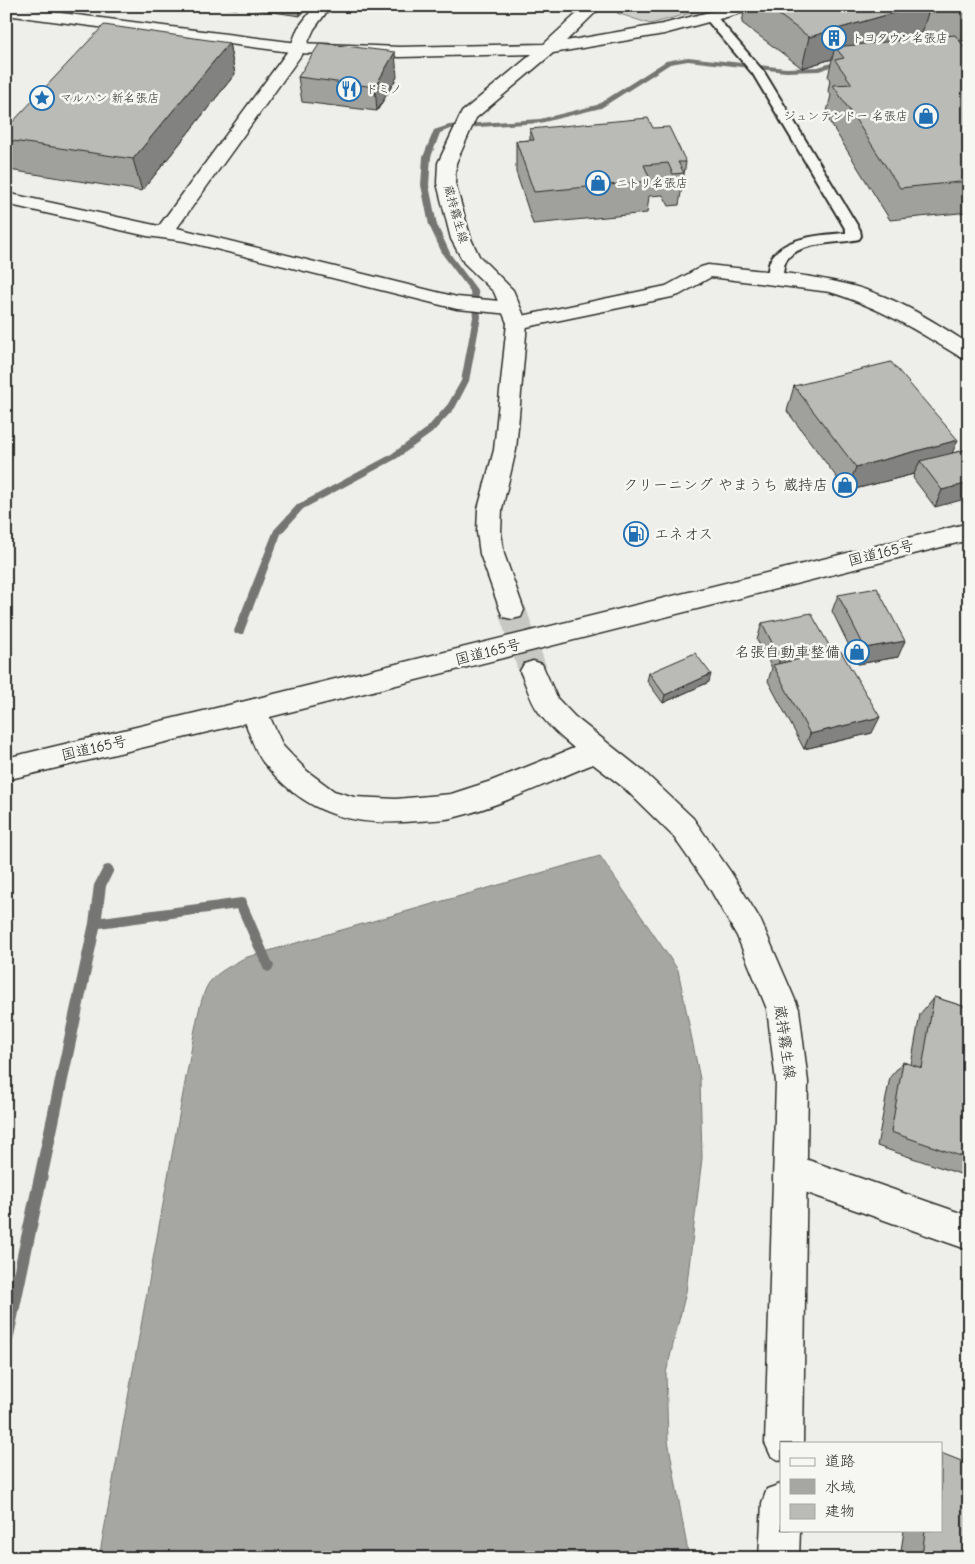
<svg xmlns="http://www.w3.org/2000/svg" width="975" height="1564" font-family="'Comic Neue','Klee One',sans-serif">
	<rect width="100%" height="100%" fill="#eeeeea"/>
	<filter id="ink" filterUnits="userSpaceOnUse"><feTurbulence type="fractalNoise" baseFrequency=".02" numOctaves="2"/><feDisplacementMap in="SourceGraphic" scale="10" xChannelSelector="R" yChannelSelector="G"/><feConvolveMatrix kernelMatrix="1 2 1 2 8 2 1 2 1" color-interpolation-filters="sRGB"/></filter>
	<g filter="url(#ink)">
		<path fill="#cececa" stroke="#7c7c7a" d="M625 6H717L650 24 617 13Z"/>
		<path fill="#a6a6a3" stroke="#757573" d="M600 856 678 970 700 1079 702 1158 686 1292 666 1373 668 1440 689 1558H99L186 1077C191 1056 198 998 209 983 218 971 233 965 244 958Z"/>
		<g fill="none" stroke-linecap="round" stroke-linejoin="round">
			<g fill="#757573" fill-rule="evenodd">
				<path d="M688 57 786 68 818 67 845 59 848 61 819 71 786 72 688 61 670 64 601 108 540 123 450 129 440 133 431 157 429 185 437 225 451 255 478 291 481 317 469 381 455 408 432 433 396 459 303 509 281 534 244 631 243 634H235L234 631 274 530 297 505 390 455 426 429 448 404 461 381 473 317 470 291 443 255 429 225 421 185 423 157 434 130 449 125 540 119 597 105 666 61Z"/>
				<path d="M108 865 112 866 114 870 106 886 102 917 241 898 245 899 274 966 272 970 268 972 264 970 237 909 100 928 13 1341 11 1346 6 1348V1306L89 923 94 885 104 866Z"/>
			</g>
			<path stroke="#c7c7c4" stroke-width="28" stroke-dasharray="28 14" stroke-linecap="butt" d="M512 610 533 671"/>
			<defs>
				<path id="lane" d="M711 14 715 15 764 72 860 230 861 236 859 239C839 244 801 241 787 259 782 265 785 274 780 281H770L767 278C768 272 768 265 771 259 784 236 823 235 846 233V230L753 74 705 18Z"/>
				<g id="street">
					<path d="M315 6H331L314 29 304 51 177 228 457 297 510 302 517 304 520 308 517 312 510 314 457 309 184 241 147 236 6 204V193L159 226 290 48 298 28Z"/>
					<path d="M708 265C767 272 830 274 885 297 915 309 942 327 969 344V360L962 358C916 330 881 308 830 292L711 277 679 295 672 297 517 329 510 327 507 323 510 319 517 317 666 286 701 267Z"/>
					<path d="M791 1154 969 1216V1250L779 1183 774 1171 779 1159Z"/>
				</g>
				<g id="secondary">
					<path d="M6 6 298 43 400 47 544 44 585 6H602L566 41 663 24 732 6H759L756 9 664 34 553 53 476 118 456 163 455 183 471 239 479 256 513 290 527 323 516 450 502 509 501 532 504 554 524 610 521 617 512 619 503 617 500 610 480 554 477 532 478 509 494 450 507 323 494 292 464 263 451 239 437 183 438 163 462 112 532 54 400 57 298 53 6 15Z"/>
					<path d="M533 661 542 664 557 698 575 717 643 771 693 818 730 871 760 919 799 1009 808 1082 803 1443H781V1461L771 1456 765 1443 776 1082 767 1009 737 936 710 889 673 836 623 787 593 764C548 782 499 807 452 818 441 820 429 820 418 821 352 827 306 815 263 762 253 748 247 726 241 710L245 702 254 699 263 702 283 746 307 771 334 791 354 797 396 799 451 794 491 781 574 748C561 737 547 725 538 711 530 700 526 684 520 671L524 664Z"/>
					<path d="M781 1484V1530H800L799 1558H759L762 1503 767 1489Z"/>
				</g>
				<path id="highway" d="M969 523V540L254 721 6 780V758L254 699Z"/>
			</defs>
			<use href="#lane" stroke="#2b2b2b" stroke-width="4"/>
			<use href="#street" stroke="#2b2b2b" stroke-width="3"/>
			<use href="#secondary" stroke="#2b2b2b" stroke-width="3"/>
			<use href="#highway" stroke="#2b2b2b" stroke-width="3"/>
			<use href="#lane" fill="#f6f6f2" fill-rule="evenodd"/>
			<use href="#street" fill="#f6f6f2" fill-rule="evenodd"/>
			<use href="#secondary" fill="#f6f6f2" fill-rule="evenodd"/>
			<use href="#highway" fill="#f6f6f2" fill-rule="evenodd"/>
		</g>
		<g fill="#a0a09d" stroke="#2b2b2b" fill-rule="evenodd">
			<path d="M214 6H240L237 9Z"/>
			<path d="M252 6H309L300 16 253 9Z"/>
			<path d="M745 6H969V42L959 40 969 53V212L890 220 826 116 831 95 828 91 830 80 828 77 832 59 802 68 742 23ZM922 33 939 37 896 41Z"/>
			<path d="M229 43 235 74 142 191 9 170 6 163V129Z"/>
			<path d="M298 77H397L377 111 302 102Z"/>
			<path d="M653 128 686 162 679 205 669 206 663 195 649 196 647 213 533 224 516 172V141L530 140V129Z"/>
			<path d="M794 386 952 453 965 450 935 507 913 478 914 474 847 491 787 411Z"/>
			<path d="M969 409V419L966 416Z"/>
			<path d="M838 595 898 657 858 664 832 611Z"/>
			<path d="M762 623 830 647 827 653 872 733 804 749 768 681 772 668 757 640Z"/>
			<path d="M649 673 709 682 663 703 647 681Z"/>
			<path d="M934 997 969 1008V1177L877 1146 890 1077 903 1062 911 1065 920 1014Z"/>
			<path d="M904 1530H941L969 1558H900Z"/>
		</g>
		<g fill="#828280" stroke="#2b2b2b">
			<path d="M299 6H309L300 16Z"/>
			<path d="M918 6H930L922 33 843 56 835 47 832 59 802 68 809 37Z"/>
			<path d="M229 43 235 74 142 191 133 159Z"/>
			<path d="M395 52 397 77 377 111 375 87Z"/>
			<path d="M6 280 9 287 6 289Z"/>
			<path d="M958 440 947 465 920 461 914 474 847 491 856 467Z"/>
			<path d="M969 483V498L935 507 942 490Z"/>
			<path d="M905 641 898 657 858 664 865 648Z"/>
			<path d="M830 647 823 663 776 671 780 658Z"/>
			<path d="M711 674 709 682 663 703 665 695Z"/>
			<path d="M880 717 872 733 804 749 810 734Z"/>
		</g>
		<g fill="#babab7" stroke="#2b2b2b">
			<path d="M767 6H918L809 37Z"/>
			<path d="M949 6H969V10Z"/>
			<path d="M104 25 229 43 133 159 6 140V129Z"/>
			<path d="M955 35 969 53V181L900 188 833 85 852 84 835 60 844 58 835 47Z"/>
			<path d="M320 43 395 52 375 87 298 77Z"/>
			<path d="M648 118 653 128 669 127 686 162H678L684 173 673 174 668 163 644 165 651 181 534 192 516 141 534 140 530 129Z"/>
			<path d="M891 362 958 440 856 467 794 386Z"/>
			<path d="M965 450 969 454V483L942 490 920 461Z"/>
			<path d="M877 588 905 641 865 648 838 595Z"/>
			<path d="M811 613 830 647 780 658 762 623Z"/>
			<path d="M840 650 880 717 810 734 773 665Z"/>
			<path d="M695 653 711 674 665 695 649 673Z"/>
			<path d="M934 997 969 1008V1159L891 1132 903 1062 922 1068Z"/>
			<path d="M941 1453 969 1464V1558H922L925 1530H941Z"/>
		</g>
	</g>
	<defs>
		<symbol id="building-ring" viewBox="-11 -11 22 22"><circle r="9.5" fill="#f6f6f2" stroke="#1f6fb2" stroke-width="1.5"/><path d="M-4-6H4V6H1V3H-1V6H-4ZM-2.5-4.3h1.7v1.8h-1.7ZM.8-4.3h1.7v1.8H.8ZM-2.5-1h1.7V.8h-1.7ZM.8-1h1.7V.8H.8Z" fill="#1f6fb2"/></symbol>
		<symbol id="restaurant-ring" viewBox="-11 -11 22 22"><circle r="9.5" fill="#f6f6f2" stroke="#1f6fb2" stroke-width="1.5"/><path d="M-5-6h1v4h1v-4h1v4h1v-4h1v5L-1.5 .5V6h-2V.5L-5-1ZM5-6V6H3V1.5H1.5Q1.5-4 5-6Z" fill="#1f6fb2"/></symbol>
		<symbol id="sight-ring" viewBox="-11 -11 22 22"><circle r="9.5" fill="#f6f6f2" stroke="#1f6fb2" stroke-width="1.5"/><path d="M0-6L1.8-2.2L6-1.7L2.9 1.2L3.7 5.4L0 3.3L-3.7 5.4L-2.9 1.2L-6-1.7L-1.8-2.2Z" fill="#1f6fb2"/></symbol>
		<symbol id="shop-ring" viewBox="-11 -11 22 22"><circle r="9.5" fill="#f6f6f2" stroke="#1f6fb2" stroke-width="1.5"/><path d="M-5-2.5h2.3a2.7 3.5 0 0 1 5.4 0H5L5.5 6h-11ZM-1.5-2.5h3a1.5 2.3 0 0 0-3 0Z" fill="#1f6fb2"/></symbol>
		<symbol id="fuel-ring" viewBox="-11 -11 22 22"><circle r="9.5" fill="#f6f6f2" stroke="#1f6fb2" stroke-width="1.5"/><path d="M-5.5-6h7V0h2V4h1.3V-2.5L3-4.5l.8-.8L6-3V5H2.5V1h-1V6h-7ZM-4.2-4.7v3.2H.2V-4.7Z" fill="#1f6fb2"/></symbol>
	</defs>
	<g fill-rule="evenodd">
		<use href="#building-ring" x="820" y="24" width="28" height="28"/>
		<use href="#restaurant-ring" x="335" y="75" width="28" height="28"/>
		<use href="#sight-ring" x="28" y="84" width="28" height="28"/>
		<use href="#shop-ring" x="912" y="102" width="28" height="28"/>
		<use href="#shop-ring" x="584" y="169" width="28" height="28"/>
		<use href="#shop-ring" x="831" y="471" width="28" height="28"/>
		<use href="#fuel-ring" x="622" y="520" width="28" height="28"/>
		<use href="#shop-ring" x="843" y="638" width="28" height="28"/>
	</g>
	<g text-anchor="middle" dominant-baseline="central" stroke-width="5" stroke-linejoin="round" paint-order="stroke">
		<g font-size="12" fill="#2b2b2b" stroke="#f6f6f2" text-anchor="start">
			<text x="852" y="38">トヨタウン名張店</text>
			<text x="366" y="89">ドミノ</text>
			<text x="60" y="98">マルハン 新名張店</text>
			<text x="908" y="116" text-anchor="end">ジュンテンドー 名張店</text>
			<text x="616" y="183">ニトリ名張店</text>
		</g>
		<g font-size="12" fill="#2b2b2b" stroke="#f6f6f2">
			<text transform="translate(456 214) rotate(74)">蔵持霧生線</text>
		</g>
		<g font-size="15" fill="#2b2b2b" stroke="#f6f6f2" text-anchor="end">
			<text x="828" y="485">クリーニング やまうち 蔵持店</text>
			<text x="654" y="534" text-anchor="start">エネオス</text>
			<text x="840" y="652">名張自動車整備</text>
		</g>
		<g font-size="15" fill="#2b2b2b" stroke="#f6f6f2">
			<text transform="translate(881 553) rotate(-14)">国道165号</text>
			<text transform="translate(488 652) rotate(-14)">国道165号</text>
			<text transform="translate(94 748) rotate(-13)">国道165号</text>
			<text transform="translate(785 1042) rotate(82)">蔵持霧生線</text>
		</g>
	</g>
	<rect width="975" height="1564" fill="none" stroke="#f6f6f2" stroke-width="25"/>
	<rect x="12" y="12" width="950" height="1539" fill="none" stroke="#2b2b2b" stroke-width="2" filter="url(#ink)"/>
	<rect x="780" y="1442" width="162" height="90" fill="#f6f6f2" stroke="#a5a5a2"/>
	<rect x="790" y="1458" width="25" height="8" fill="#f6f6f2" stroke="#a5a5a2"/>
	<text x="825" y="1466" font-size="15" fill="#2b2b2b">道路</text>
	<rect x="790" y="1479" width="25" height="15" fill="#a6a6a3" stroke="#a5a5a2"/>
	<text x="825" y="1492" font-size="15" fill="#2b2b2b">水域</text>
	<rect x="790" y="1504" width="25" height="15" fill="#babab7" stroke="#a5a5a2"/>
	<text x="825" y="1516" font-size="15" fill="#2b2b2b">建物</text>
</svg>
